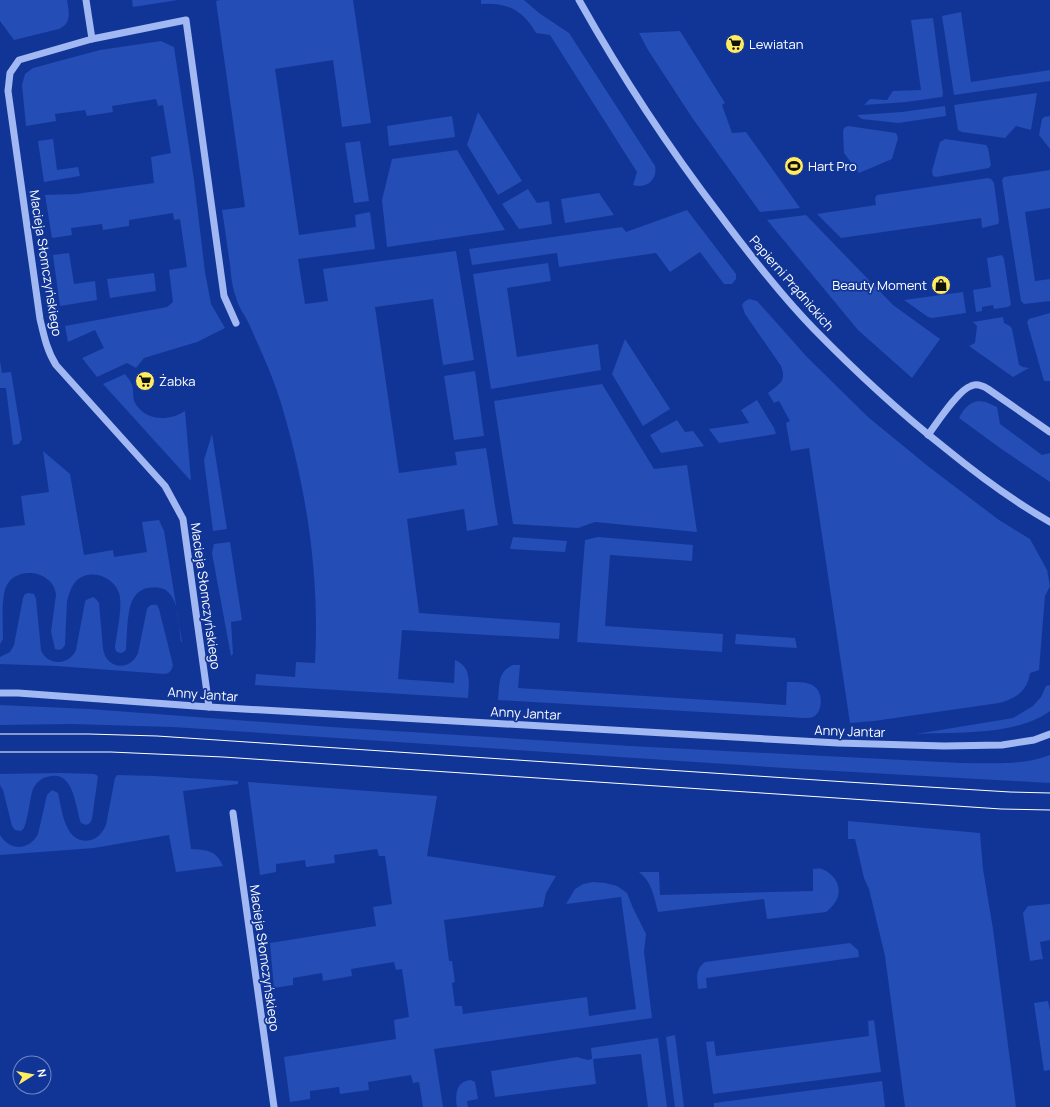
<svg xmlns="http://www.w3.org/2000/svg" width="1050" height="1107" font-family="Manrope,sans-serif">
	<rect width="100%" height="100%" fill="#113596"/>
	<g fill="#244db5">
		<path d="M0 0H67C69 13 72 23 59 29L14 40 0 21Z"/>
		<path d="M132 0H178L133 7Z"/>
		<path d="M220 0H353L371 123 342 127 333 60 275 69 299 235 356 227 355 215 370 212 375 249 298 259 305 304 328 301 323 269 456 251 474 360 443 365 433 299 375 307 399 473 457 465 455 452 486 448 498 525 467 531 464 509 407 519 419 613 560 623 559 639 402 630 398 679 454 683 455 660C472 667 469 683 468 698L255 685 256 674 295 677 296 662 315 663C320 574 306 485 280 400 272 374 260 349 249 324 245 315 238 307 236 297 232 287 231 275 230 264 227 246 225 228 222 210L245 207 216 1Z"/>
		<path d="M481 0H524L539 13 569 33 655 166C658 180 646 189 633 185L637 172 550 35 536 33C523 10 507 2 481 4Z"/>
		<path d="M961 12 971 82 1050 70V81L954 95 942 16Z"/>
		<path d="M933 18 943 94 942 97 906 102 864 105 870 99 887 100 893 91 921 90 911 20Z"/>
		<path d="M680 31 725 103 722 105 732 133 746 132 800 208 760 212 693 119 648 50 639 33Z"/>
		<path d="M161 41 174 47 194 180 205 272 211 304 225 328 197 342 144 358 136 368 127 363 97 377 82 358 104 348 95 330 68 342 65 326 167 307 173 302 169 270 187 267 180 219 174 220 173 213 129 220V226L103 230 102 224 71 228 72 235 52 238 45 195 76 194 154 183 151 157 171 153 163 105 158 106 156 99 112 106 113 112 87 116 85 110 55 114 56 121 26 126 22 85 25 74 33 68 100 50Z"/>
		<path d="M1037 93 1031 130 1016 126 1005 138 962 132 958 130 954 105Z"/>
		<path d="M945 106 946 116 898 123 862 119 857 115 902 112Z"/>
		<path d="M478 112 522 181 498 195 467 145Z"/>
		<path d="M452 116 455 137 389 146 387 126Z"/>
		<path d="M1050 116V149L1039 135 1042 119 1044 117Z"/>
		<path d="M848 126 896 133 898 138 892 159 859 173 844 153 843 132 844 128Z"/>
		<path d="M53 139 57 170 78 167 80 176 44 182 38 141Z"/>
		<path d="M945 139 986 145 988 148 991 165 989 168 936 177 933 176 932 171 940 142Z"/>
		<path d="M360 141 369 201 354 203 345 143Z"/>
		<path d="M457 150 505 230 387 247 382 200 392 159Z"/>
		<path d="M1050 170V208L1025 212 1035 281 1050 279V301L1024 304 1021 301 1002 180 1004 177Z"/>
		<path d="M988 178 991 179 994 183 999 221 998 224 982 228 981 218 841 238 817 214 876 205 875 198 877 195Z"/>
		<path d="M528 189 537 203 549 201 552 224 519 229 502 204Z"/>
		<path d="M599 193 614 215 565 223 561 199Z"/>
		<path d="M687 210 736 274V279L732 284H724L700 252 670 272 656 253 559 267 557 253 472 265 469 249 622 227 626 232Z"/>
		<path d="M806 215 893 305 940 339 912 378 858 330 767 220Z"/>
		<path d="M69 253 74 284 95 281 97 300 60 306 53 255Z"/>
		<path d="M1002 255 1004 259 1011 305 1008 307 994 309 993 305 982 307V311L976 312 973 290 991 287 987 258Z"/>
		<path d="M548 263 551 281 507 288 517 357 598 344 601 370 491 389 473 274Z"/>
		<path d="M154 273 156 291 110 298 107 279Z"/>
		<path d="M963 292 966 313 932 318 928 317 904 300Z"/>
		<path d="M749 299 757 301 807 357 868 417 929 467 999 520 1030 539 1047 570 1050 586 1045 596 1039 670 1030 673C1027 692 1016 698 999 703L874 721 850 723 809 448 791 451 786 423 790 421 779 401 774 403 768 393C779 384 787 382 781 366L745 314 742 305 744 302Z"/>
		<path d="M1050 313V381H1044L1027 322 1029 319Z"/>
		<path d="M1003 317 1004 323 1010 326 1012 329 1019 365 1023 367 1029 368 1013 377 969 346 975 343 977 326 973 322Z"/>
		<path d="M625 339 670 409 643 426 612 374Z"/>
		<path d="M0 361 2 373 11 372 22 439 19 444 13 445 6 388H0Z"/>
		<path d="M475 371 484 436 454 440 444 376Z"/>
		<path d="M125 374C127 377 131 381 132 385 134 391 132 396 135 403 146 422 170 421 185 411L191 481 103 384Z"/>
		<path d="M602 384 654 469 687 465 697 532 595 522 578 528 513 524 494 401Z"/>
		<path d="M757 400 774 428 776 434 719 443 709 429 749 423 741 410Z"/>
		<path d="M978 401 986 402 997 407 1000 424 1042 455 1050 453V482L1000 448 959 418C964 409 968 403 978 401Z"/>
		<path d="M677 420 685 432 693 431 704 446 661 453 650 435Z"/>
		<path d="M212 434 227 529 213 531 204 460Z"/>
		<path d="M43 451 70 474 84 555 113 550 114 557 147 552 142 522 159 520 164 531 182 642H181C178 620 180 581 148 588 141 589 135 594 132 601 127 612 127 637 126 650L122 653C117 653 115 651 115 646 117 633 123 605 119 593 113 576 90 568 76 581 71 587 69 594 67 601L65 645 62 649 58 650 55 649 51 632 56 595C54 570 15 565 6 587 1 598 3 626 3 639L0 644V528L25 525 21 496 49 492Z"/>
		<path d="M513 537 567 541 565 552 510 549Z"/>
		<path d="M598 537 693 545 692 561 610 555 605 626 723 634 722 652 577 642 585 540Z"/>
		<path d="M230 542 242 620 231 622 233 654 231 656 212 553 214 544Z"/>
		<path d="M29 593 34 594 36 599 41 650C47 666 69 666 76 650L85 602 86 600 93 597 96 599 99 603 103 649C106 669 130 672 138 653L147 609C149 605 152 604 157 605L159 609 173 665C172 670 170 673 165 674L56 666 0 664V657L10 652 14 645 23 598 25 594Z"/>
		<path d="M736 634 795 638 797 648 735 644Z"/>
		<path d="M513 665H520L518 688 786 705 787 682C796 682 808 681 815 687 822 692 823 708 816 715 813 718 808 718 804 718L498 700C500 685 497 672 513 665Z"/>
		<path d="M1050 685V711C1016 736 957 732 916 734L1013 718 1033 706 1041 697 1046 686Z"/>
		<path d="M0 705 89 709 331 727 630 746 961 763C991 763 1022 766 1050 755V783L800 769 173 727 71 724 0 725Z"/>
		<path d="M61 773 94 774 98 776 92 819 90 823 86 825 81 823C75 806 74 768 47 777 41 778 36 783 33 789 29 801 29 815 24 828L21 831 15 830 12 826 3 790 0 785V774Z"/>
		<path d="M117 775 154 776 238 781V784L183 791 191 849C207 850 216 850 223 866L176 872 169 835 94 848 0 855V835C10 851 29 851 38 834L47 795 52 790 58 793C62 810 65 846 91 840 98 838 103 832 106 825L115 778Z"/>
		<path d="M248 782 437 796 427 856 556 876 546 893 543 907 444 920 449 961H452L455 982 452 983 455 1006H462L463 1014 587 997 589 1016 636 1009 621 897 566 904 575 889 583 884 593 882 605 883 617 886 627 893 633 908 646 934 644 952 652 1018 434 1049 443 1107H423L419 1082 413 1083 411 1075 368 1082 369 1090 340 1094 339 1087 310 1091V1099L290 1102 284 1057 396 1039 394 1020 409 1017 402 969 396 970 394 962 351 969 352 976 323 981 322 973 293 978V985L274 988 270 943 376 926 373 907 392 904 385 856H379L377 849 334 855 335 863 306 867 305 860 276 864V872L260 875Z"/>
		<path d="M848 821 980 833 983 869 993 929 1016 1107H905L885 956 869 889 864 878 855 839H848Z"/>
		<path d="M813 869C816 869 819 868 822 869 827 871 832 875 835 879 843 892 837 904 826 912L767 919 764 899 658 912C654 897 652 882 639 872H659L660 895 813 891Z"/>
		<path d="M1050 904V940L1040 942 1043 959 1030 961 1023 913 1028 906Z"/>
		<path d="M850 943 858 950 859 957 706 978 707 988 698 989C697 979 695 969 705 962Z"/>
		<path d="M1048 1001 1050 1011V1070L1044 1071 1034 1003Z"/>
		<path d="M874 1020 881 1072 713 1094 706 1042 714 1041 716 1056 869 1036 868 1021Z"/>
		<path d="M675 1035 684 1107H675L666 1037Z"/>
		<path d="M658 1038 667 1107H648L641 1054 593 1059 596 1084 495 1097 491 1071 577 1057 588 1060 592 1059 591 1048Z"/>
		<path d="M471 1080 475 1082 478 1099 467 1101 468 1107H457C455 1095 456 1081 471 1080Z"/>
		<path d="M882 1081 885 1107H714V1103Z"/>
	</g>
	<g fill="none" stroke-linecap="round" stroke-linejoin="round">
		<g stroke="#a1b8f3" stroke-width="7">
			<path d="M86 0 92 39 19 60 10 73 8 91 40 319C44 336 47 351 56 365L165 486 183 519 209 707"/>
			<path d="M579 0C621 75 668 147 720 215 749 254 779 293 813 328 855 371 898 411 945 448 978 475 1013 501 1050 522"/>
			<path d="M92 39 186 20 224 296 236 323"/>
			<path d="M928 435C937 423 958 390 971 386 977 383 983 386 988 389L1050 432"/>
			<path d="M0 693H18L209 707 838 743 944 746 1002 745 1034 740 1050 734"/>
			<path d="M233 813 274 1107"/>
		</g>
		<g stroke="#fff" stroke-width="1">
			<path d="M0 734H89L157 736 847 782 1010 792 1050 793"/>
			<path d="M0 752H111L223 757 1001 809 1050 810"/>
		</g>
	</g>
	<defs>
		<symbol id="supermarket-disc" viewBox="-11 -11 22 22"><circle r="9.5" fill="#ffec63" stroke="#113596"/><path d="M-6-5.5h2.5l.6 2H6L4.5 2H-2.5L-4.4-4H-6ZM-1.5 3.2a1.3 1.3 0 1 0 .1 0ZM3 3.2a1.3 1.3 0 1 0 .1 0Z" fill="#111"/></symbol>
		<symbol id="stadium-disc" viewBox="-11 -11 22 22"><circle r="9.5" fill="#ffec63" stroke="#113596"/><path d="M0-5a6.5 5 0 1 0 0 10a6.5 5 0 1 0 0-10ZM-3.5-1.8h7v3.6h-7Z" fill="#111"/></symbol>
		<symbol id="shop-disc" viewBox="-11 -11 22 22"><circle r="9.5" fill="#ffec63" stroke="#113596"/><path d="M-5-2.5h2.3a2.7 3.5 0 0 1 5.4 0H5L5.5 6h-11ZM-1.5-2.5h3a1.5 2.3 0 0 0-3 0Z" fill="#111"/></symbol>
	</defs>
	<g fill-rule="evenodd">
		<use href="#supermarket-disc" x="724" y="33" width="22" height="22"/>
		<use href="#stadium-disc" x="783" y="155" width="22" height="22"/>
		<use href="#shop-disc" x="930" y="274" width="22" height="22"/>
		<use href="#supermarket-disc" x="134" y="370" width="22" height="22"/>
	</g>
	<g text-anchor="middle" dominant-baseline="central" stroke-width="3.5" stroke-linejoin="round" paint-order="stroke">
		<g font-size="13" fill="#fff" stroke="#113596" text-anchor="start">
			<text x="749" y="44">Lewiatan</text>
			<text x="808" y="166">Hart Pro</text>
			<text x="927" y="285" text-anchor="end">Beauty Moment</text>
			<text x="159" y="381">Żabka</text>
		</g>
		<g font-size="13" fill="#fff" stroke="#113596">
			<text transform="translate(46 263) rotate(81)">Macieja Słomczyńskiego</text>
			<text transform="translate(792 283) rotate(49)">Papierni Prądnickich</text>
			<text transform="translate(206 596) rotate(82)">Macieja Słomczyńskiego</text>
			<text transform="translate(203 694) rotate(4)">Anny Jantar</text>
			<text transform="translate(526 713) rotate(3)">Anny Jantar</text>
			<text transform="translate(850 731) rotate(2)">Anny Jantar</text>
			<text transform="translate(265 958) rotate(82)">Macieja Słomczyńskiego</text>
		</g>
	</g>
	<g transform="translate(32 1075) rotate(79)"><circle r="19" fill="#113596" stroke="#7086c0"/>
	<path d="M0-3L7 15L0 10L-7 15Z" fill="#ffec63"/>
	<text y="-6" font-size="11" font-weight="bold" text-anchor="middle" fill="#ffffff">N</text>
	</g>
</svg>
